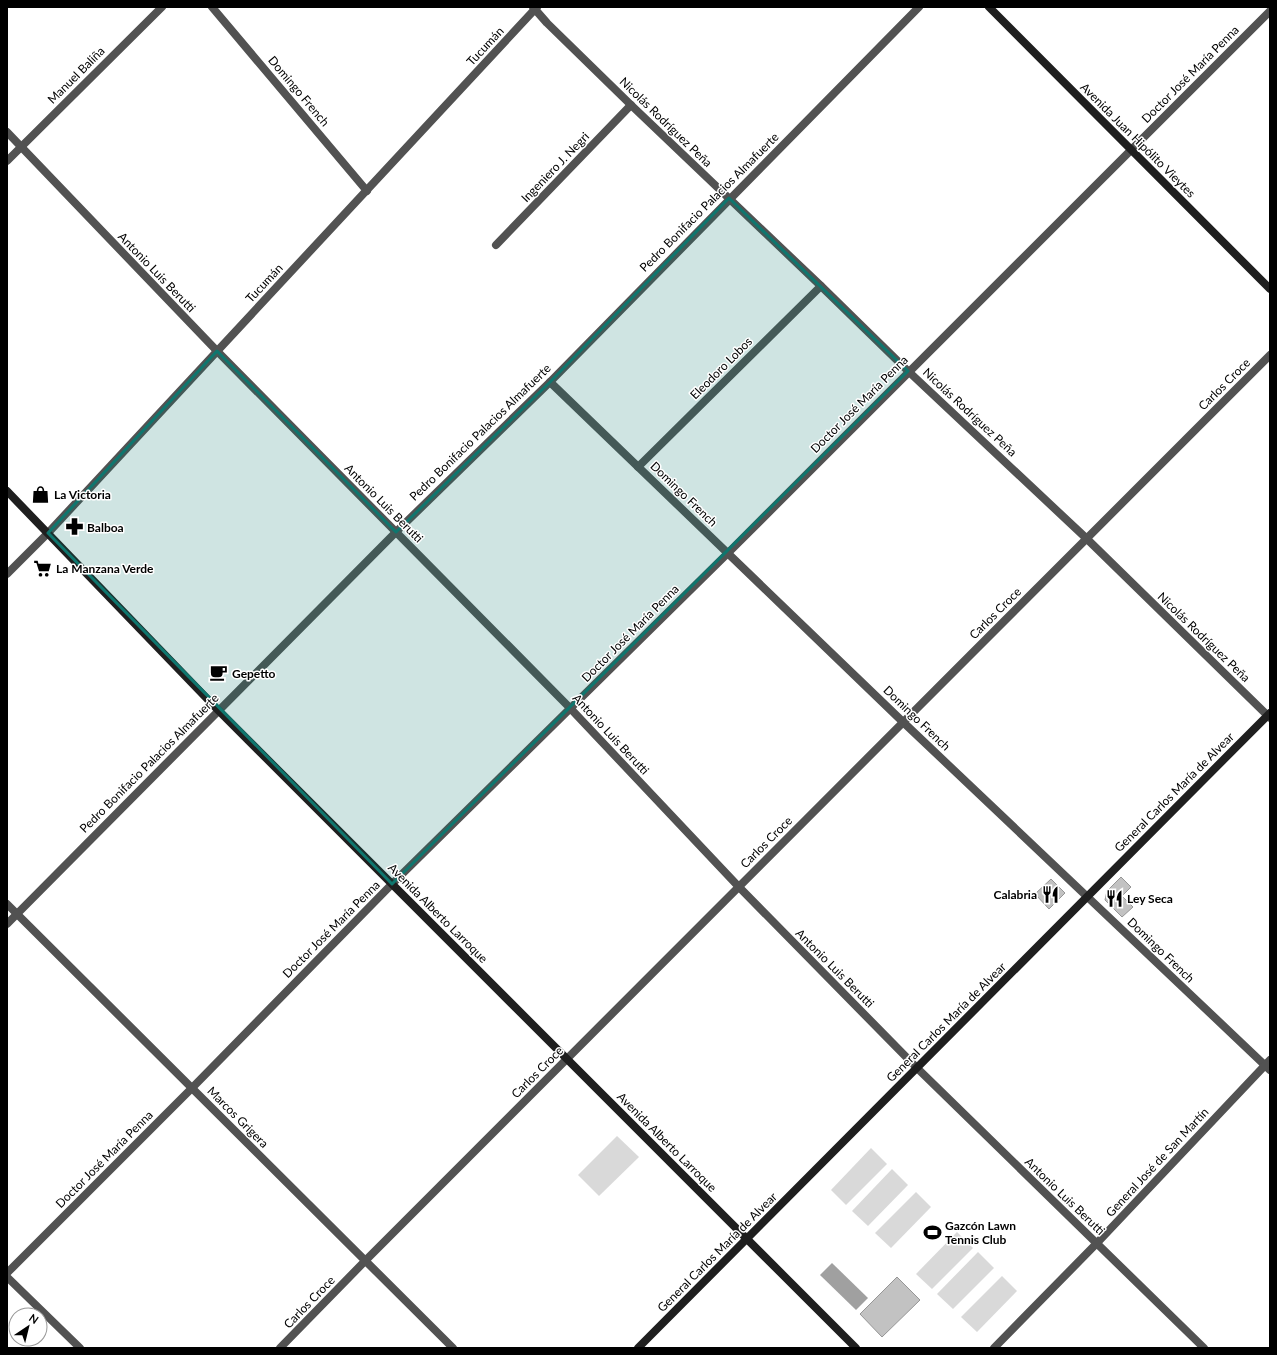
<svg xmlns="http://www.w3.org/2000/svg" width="1277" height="1355" font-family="Lato,sans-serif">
	<rect width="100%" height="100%" fill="#fff"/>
	<g fill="#d9d9d9">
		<path d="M617 1136 639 1157 599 1196 578 1175Z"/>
		<path d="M871 1148 887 1164 846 1205 831 1190Z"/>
		<path d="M892 1169 908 1185 868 1226 852 1211Z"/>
		<path d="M916 1192 931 1207 891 1248 875 1233Z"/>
		<path d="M957 1232 973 1248 932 1289 916 1274Z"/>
		<path d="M978 1252 994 1268 953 1309 937 1294Z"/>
		<path d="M1002 1276 1017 1291 977 1332 961 1317Z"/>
	</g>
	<path fill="#a0a0a0" d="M832 1263 868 1298 856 1310 820 1275Z"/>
	<g fill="#c2c2c2" stroke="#969696">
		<path d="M1121 877 1131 887 1122 896 1133 907 1122 917 1105 900 1107 891Z"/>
		<path d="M1051 879 1065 893 1049 909 1035 894Z"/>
		<path d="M897 1277 920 1300 882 1337 860 1314Z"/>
	</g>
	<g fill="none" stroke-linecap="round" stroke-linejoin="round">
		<g stroke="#525252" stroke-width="8">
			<path d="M212 7 367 191"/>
			<path d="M533 7 547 23 631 105 821 286 908 371 1086 538 1270 718"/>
			<path d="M7 132 217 351 570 708 738 886 917 1068 1204 1348"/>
			<path d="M7 161 162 7"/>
			<path d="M496 245 631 105"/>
			<path d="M550 382 903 722 1270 1070"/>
			<path d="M638 467 821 286"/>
			<path d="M7 574 48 533 537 7"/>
			<path d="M7 904 453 1348"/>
			<path d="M7 924 396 532 550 382 919 7"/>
			<path d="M7 1273 192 1088 392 884 728 553 1270 11"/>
			<path d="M7 1277 80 1348"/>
			<path d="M280 1348 365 1261 1270 355"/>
			<path d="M994 1348 1097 1243 1270 1060"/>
		</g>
		<g stroke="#1f1f1f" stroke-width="8">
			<path d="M989 7 1270 289"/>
			<path d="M7 491 218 710 856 1348"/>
			<path d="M638 1348 1270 713"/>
		</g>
	</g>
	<path fill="#0f766e" fill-opacity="0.2" stroke="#0f766e" stroke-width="3" stroke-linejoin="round" d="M729 198 908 371 392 884 48 533 217 351 396 532 550 382Z"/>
	<defs>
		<symbol id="shop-bare" viewBox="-9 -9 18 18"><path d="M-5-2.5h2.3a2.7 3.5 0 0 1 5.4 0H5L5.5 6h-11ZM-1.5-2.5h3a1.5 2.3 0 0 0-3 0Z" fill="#000" stroke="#fff" stroke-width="2.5" paint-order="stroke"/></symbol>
		<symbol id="pharmacy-bare" viewBox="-9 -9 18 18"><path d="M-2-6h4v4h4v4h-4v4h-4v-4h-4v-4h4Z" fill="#000" stroke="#fff" stroke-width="2.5" paint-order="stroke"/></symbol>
		<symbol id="supermarket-bare" viewBox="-9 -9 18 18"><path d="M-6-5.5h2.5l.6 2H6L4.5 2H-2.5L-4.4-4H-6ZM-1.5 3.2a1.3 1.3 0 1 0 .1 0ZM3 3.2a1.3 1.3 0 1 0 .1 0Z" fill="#000" stroke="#fff" stroke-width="2.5" paint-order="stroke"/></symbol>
		<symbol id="cafe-bare" viewBox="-9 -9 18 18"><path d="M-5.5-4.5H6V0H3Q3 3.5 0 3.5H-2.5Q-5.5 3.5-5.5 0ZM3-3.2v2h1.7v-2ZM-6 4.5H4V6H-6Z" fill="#000" stroke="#fff" stroke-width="2.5" paint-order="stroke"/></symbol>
		<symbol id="restaurant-bare" viewBox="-9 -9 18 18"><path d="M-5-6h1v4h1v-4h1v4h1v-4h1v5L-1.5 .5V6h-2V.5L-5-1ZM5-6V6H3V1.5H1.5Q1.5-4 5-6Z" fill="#000" stroke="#fff" stroke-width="2.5" paint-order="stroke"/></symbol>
		<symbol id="stadium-bare" viewBox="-9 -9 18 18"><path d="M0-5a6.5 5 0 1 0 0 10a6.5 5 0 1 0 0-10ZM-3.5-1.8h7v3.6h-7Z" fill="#000" stroke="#fff" stroke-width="2.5" paint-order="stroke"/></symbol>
	</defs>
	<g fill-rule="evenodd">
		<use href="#shop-bare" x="28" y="482" width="25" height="25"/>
		<use href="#pharmacy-bare" x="62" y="514" width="25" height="25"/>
		<use href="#supermarket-bare" x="30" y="556" width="25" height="25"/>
		<use href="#cafe-bare" x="206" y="660" width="25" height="25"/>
		<use href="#restaurant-bare" x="1038" y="882" width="25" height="25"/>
		<use href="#restaurant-bare" x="1102" y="886" width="25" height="25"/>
		<use href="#stadium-bare" x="920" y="1220" width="25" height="25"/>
	</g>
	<g text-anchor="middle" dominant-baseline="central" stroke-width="3" stroke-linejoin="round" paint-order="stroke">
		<g font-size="12" fill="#000" stroke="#fff">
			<text transform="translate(485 46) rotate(-47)">Tucumán</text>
			<text transform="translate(1190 74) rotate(-45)">Doctor José María Penna</text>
			<text transform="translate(76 75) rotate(-45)">Manuel Baliña</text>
			<text transform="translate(299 91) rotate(50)">Domingo French</text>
			<text transform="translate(666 122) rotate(44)">Nicolás Rodríguez Peña</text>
			<text transform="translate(1138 140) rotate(45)">Avenida Juan Hipólito Vieytes</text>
			<text transform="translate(555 167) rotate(-46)">Ingeniero J. Negri</text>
			<text transform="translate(709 202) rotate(-45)">Pedro Bonifacio Palacios Almafuerte</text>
			<text transform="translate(157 272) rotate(46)">Antonio Luis Berutti</text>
			<text transform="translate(264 283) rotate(-47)">Tucumán</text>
			<text transform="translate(721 368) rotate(-45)">Eleodoro Lobos</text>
			<text transform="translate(1224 384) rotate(-45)">Carlos Croce</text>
			<text transform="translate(859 404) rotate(-45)">Doctor José María Penna</text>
			<text transform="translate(970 412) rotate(43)">Nicolás Rodríguez Peña</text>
			<text transform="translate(480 432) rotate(-44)">Pedro Bonifacio Palacios Almafuerte</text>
			<text transform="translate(684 494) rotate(44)">Domingo French</text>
			<text transform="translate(384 503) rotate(45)">Antonio Luis Berutti</text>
			<text transform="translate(995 613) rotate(-45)">Carlos Croce</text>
			<text transform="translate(630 633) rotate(-45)">Doctor José María Penna</text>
			<text transform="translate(1204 637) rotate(44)">Nicolás Rodríguez Peña</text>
			<text transform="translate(917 718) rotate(44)">Domingo French</text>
			<text transform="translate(611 734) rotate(47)">Antonio Luis Berutti</text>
			<text transform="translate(149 763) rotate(-45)">Pedro Bonifacio Palacios Almafuerte</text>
			<text transform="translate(1174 792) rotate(-45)">General Carlos María de Alvear</text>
			<text transform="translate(766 842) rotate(-45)">Carlos Croce</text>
			<text transform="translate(438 913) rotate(45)">Avenida Alberto Larroque</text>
			<text transform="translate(331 929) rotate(-45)">Doctor José María Penna</text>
			<text transform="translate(1161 950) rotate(44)">Domingo French</text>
			<text transform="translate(835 968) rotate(45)">Antonio Luis Berutti</text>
			<text transform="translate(946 1022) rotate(-45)">General Carlos María de Alvear</text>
			<text transform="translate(537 1072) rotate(-45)">Carlos Croce</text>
			<text transform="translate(238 1117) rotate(45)">Marcos Grigera</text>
			<text transform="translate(667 1142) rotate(45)">Avenida Alberto Larroque</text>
			<text transform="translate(104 1159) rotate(-45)">Doctor José María Penna</text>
			<text transform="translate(1157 1162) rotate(-47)">General José de San Martín</text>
			<text transform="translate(1065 1196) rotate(44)">Antonio Luis Berutti</text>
			<text transform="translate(717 1252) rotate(-45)">General Carlos María de Alvear</text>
			<text transform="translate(309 1302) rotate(-46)">Carlos Croce</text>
		</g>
		<g font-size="12" font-weight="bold" fill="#000" stroke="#fff" text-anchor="start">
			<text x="54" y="494">La Victoria</text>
			<text x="87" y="527">Balboa</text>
			<text x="56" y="568">La Manzana Verde</text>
			<text x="232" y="673">Gepetto</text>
			<text x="1037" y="894" text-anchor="end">Calabria</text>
			<text x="1127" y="898">Ley Seca</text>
			<text x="945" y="1225">Gazcón Lawn<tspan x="945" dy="14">Tennis Club</tspan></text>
		</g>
	</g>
	<rect width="1277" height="1355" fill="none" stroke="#000000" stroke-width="16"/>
	<g transform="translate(28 1327) rotate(35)"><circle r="19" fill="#ffffff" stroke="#999999"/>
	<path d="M0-3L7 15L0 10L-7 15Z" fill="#000000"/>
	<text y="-6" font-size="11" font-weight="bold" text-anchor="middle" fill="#000000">N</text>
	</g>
</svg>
